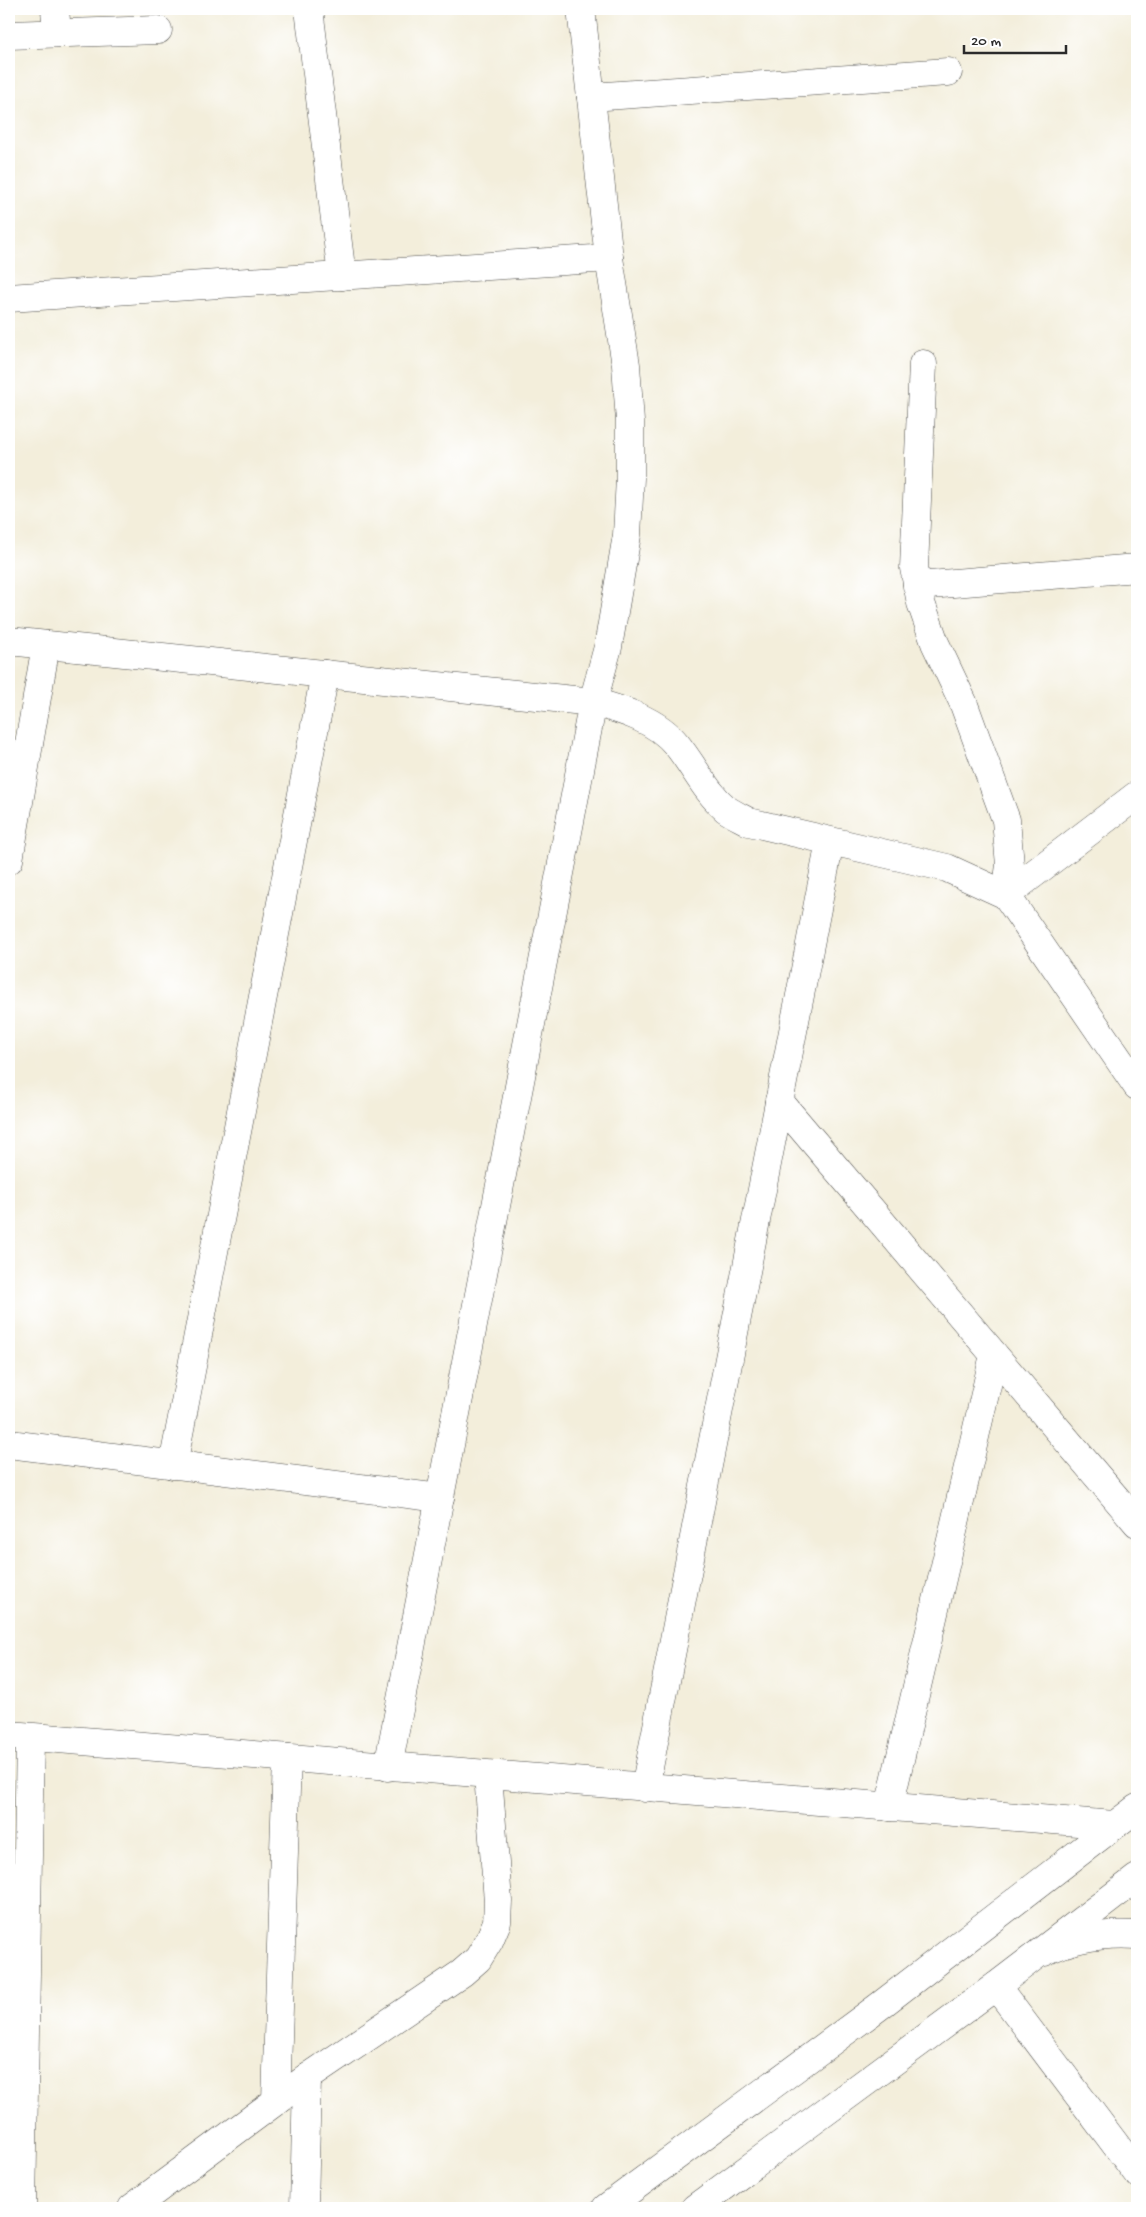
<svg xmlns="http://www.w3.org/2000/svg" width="1146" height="2217" font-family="'Gochi Hand',sans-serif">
	<rect width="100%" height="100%" fill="#fff"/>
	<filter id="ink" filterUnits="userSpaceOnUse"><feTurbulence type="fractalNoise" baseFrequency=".02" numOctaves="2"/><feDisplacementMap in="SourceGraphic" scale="10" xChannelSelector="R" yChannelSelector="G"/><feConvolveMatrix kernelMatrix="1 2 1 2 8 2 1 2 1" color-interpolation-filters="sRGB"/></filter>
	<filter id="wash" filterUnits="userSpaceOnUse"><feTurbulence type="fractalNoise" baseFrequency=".0096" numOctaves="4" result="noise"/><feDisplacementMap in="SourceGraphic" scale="20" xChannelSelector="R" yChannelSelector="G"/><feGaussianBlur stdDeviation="1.12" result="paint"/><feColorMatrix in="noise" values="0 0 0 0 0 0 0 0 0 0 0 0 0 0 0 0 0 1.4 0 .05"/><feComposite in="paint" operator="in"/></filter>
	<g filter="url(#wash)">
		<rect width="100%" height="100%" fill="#f3eedb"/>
	</g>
	<g filter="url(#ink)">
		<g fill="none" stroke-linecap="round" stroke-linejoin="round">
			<defs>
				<g id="minor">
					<path d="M55 9 57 33"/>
					<path d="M309 9 342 276"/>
					<path d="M9 35 158 30"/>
					<path d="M591 97 948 72"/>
					<path d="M9 298 609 258"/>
					<path d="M923 364 914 568 921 603 935 643 963 702 1006 820 1010 865 1006 895"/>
					<path d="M917 586 1137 568"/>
					<path d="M9 641 593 702C623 710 657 720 677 745 694 766 705 791 726 809 733 814 742 818 749 822L947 868 1006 895 1137 1086"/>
					<path d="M9 860 46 645"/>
					<path d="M1006 895 1137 795"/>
					<path d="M779 1101 1137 1523"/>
					<path d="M9 1444 440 1498"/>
					<path d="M173 1465 325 674"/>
					<path d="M9 1735 1114 1825"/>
					<path d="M388 1767 593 702 608 647 627 535 630 478V422L626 365 609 258 581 9"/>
					<path d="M645 1788 830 842"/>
					<path d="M889 1807 994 1355"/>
					<path d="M1044 1952C1073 1937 1105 1933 1137 1935"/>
					<path d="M996 1986 1137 2173"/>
					<path d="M276 2101 287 1758"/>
					<path d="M22 2208 30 1738"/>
					<path d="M132 2208 307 2078 462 1973 478 1959 489 1941 497 1922 498 1901 488 1775"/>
					<path d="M304 2208 307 2078"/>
				</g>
				<g id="major">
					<path d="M606 2208 877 2008 1137 1808"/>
					<path d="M695 2208 996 1986 1137 1878"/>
				</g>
			</defs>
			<use href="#minor" stroke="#494845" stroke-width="29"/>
			<use href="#major" stroke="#494845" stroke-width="29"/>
			<use href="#minor" stroke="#fff" stroke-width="28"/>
			<use href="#major" stroke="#fff" stroke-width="28"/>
		</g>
	</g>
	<rect width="1146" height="2217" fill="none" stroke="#fff" stroke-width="30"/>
	<path d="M964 45v8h102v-8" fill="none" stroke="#2b2b2b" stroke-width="2.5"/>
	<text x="971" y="45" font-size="15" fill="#2b2b2b" stroke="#ffffff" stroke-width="4" paint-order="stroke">20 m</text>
</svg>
